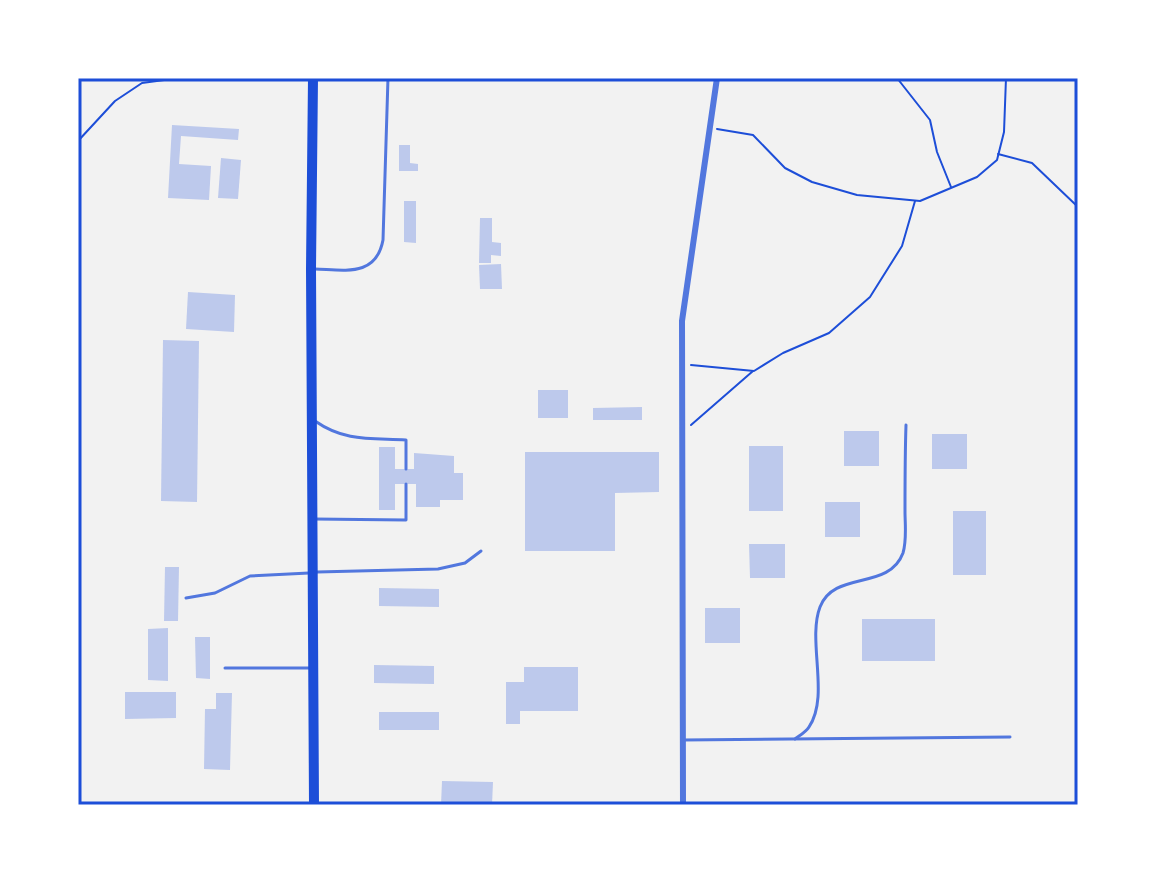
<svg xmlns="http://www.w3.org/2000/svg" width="1156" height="883" font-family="'Nunito Sans',sans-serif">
	<rect width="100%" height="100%" fill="#f2f2f2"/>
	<g fill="#bdc9ec">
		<path d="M172 125 239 129 238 140 181 136 179 164 211 166 209 200 168 198Z"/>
		<path d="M399 145H410V163L418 164V171H399Z"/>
		<path d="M221 158 241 160 238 199 218 198Z"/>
		<path d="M404 201H416V243L404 242Z"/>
		<path d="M480 218H492V242L501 243V256L491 255V263H479Z"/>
		<path d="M501 264 502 289H480L479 265Z"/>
		<path d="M188 292 235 295 234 332 186 329Z"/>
		<path d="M163 340 199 341 197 502 161 501Z"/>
		<rect x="538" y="390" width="30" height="28"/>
		<path d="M642 407V420H593V408Z"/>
		<rect x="844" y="431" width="35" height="35"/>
		<rect x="932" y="434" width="35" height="35"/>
		<rect x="749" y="446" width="34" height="65"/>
		<path d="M379 447H395V469H414V453L454 456V473H463V500H440V507H416V484H395V510H379Z"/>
		<path d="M525 452H659V492L615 493V551H525Z"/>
		<rect x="825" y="502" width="35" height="35"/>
		<rect x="953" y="511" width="33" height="64"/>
		<path d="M749 544H785V578H750Z"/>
		<path d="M165 567H179L178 621H164Z"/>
		<path d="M379 588 439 589V607L379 606Z"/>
		<rect x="705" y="608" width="35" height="35"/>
		<rect x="862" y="619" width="73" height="42"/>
		<path d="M168 628V681L148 680V629Z"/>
		<path d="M195 637H210V679L196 678Z"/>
		<path d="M374 665 434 666V684L374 683Z"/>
		<path d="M524 667H578V711H520V724H506V682H524Z"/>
		<path d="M125 692H176V718L125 719Z"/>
		<path d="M216 693H232L230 770 204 769 205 709H216Z"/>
		<rect x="379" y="712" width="60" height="18"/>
		<path d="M442 781 493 782 492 805H441Z"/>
	</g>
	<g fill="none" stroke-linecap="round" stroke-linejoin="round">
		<g stroke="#1d4ed8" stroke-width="2">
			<path d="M897 78 930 120 937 152 951 187"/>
			<path d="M717 129 753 135 785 168 812 182 857 195 920 201 977 177 997 160 1004 132 1006 78"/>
			<path d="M78 141 115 101 142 83 179 78"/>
			<path d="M998 154 1032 163 1078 207"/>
			<path d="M691 365 754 371 783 353 829 333 870 297 902 246 915 201"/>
			<path d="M691 425 753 371"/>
		</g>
		<g stroke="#5277de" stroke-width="3">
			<path d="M315 269C346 270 376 277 383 240L388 78"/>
			<path d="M315 421C345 442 371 438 406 440V469"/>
			<path d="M314 519 406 520V484"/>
			<path d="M317 572 438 569 465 563 481 551"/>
			<path d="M186 598 215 593 250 576 309 573"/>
			<path d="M225 668H310"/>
			<path d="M795 739C799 736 806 732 809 727 830 696 807 641 820 607 834 570 889 591 903 553 907 540 905 525 905 511 905 482 905 454 906 425"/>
			<path d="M683 740 1010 737"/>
		</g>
		<path stroke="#5277de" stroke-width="6" d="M683 805 682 321 717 78"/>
		<path stroke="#1d4ed8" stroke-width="10" d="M313 78 311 269 314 805"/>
	</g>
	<rect width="1156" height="883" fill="none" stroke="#ffffff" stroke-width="160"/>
	<rect x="80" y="80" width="996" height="723" fill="none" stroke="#1d4ed8" stroke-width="3"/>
</svg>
